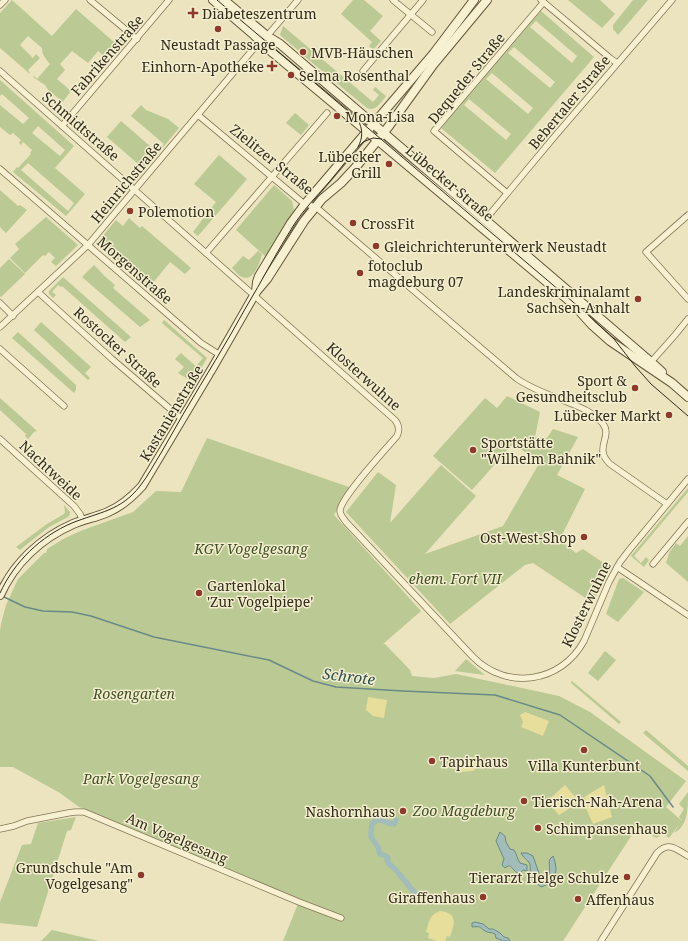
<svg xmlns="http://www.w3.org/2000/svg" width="688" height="941" font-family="'Noto Serif',serif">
	<rect width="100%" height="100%" fill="#ebe4bf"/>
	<g fill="#bbc994" fill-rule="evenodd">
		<path d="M12 0 52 36 76 9 114 42 121 34 128 40 110 61 98 51 88 63 72 51 60 64 65 70 57 79 71 91 61 104 58 98 49 91 45 85 33 77 34 76 37 79 50 64C46 59 42 55 42 48L28 36 20 45 33 58 36 54 40 58 28 70 30 73V74L0 48V13Z"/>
		<path d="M353 0H364L383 16 370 31 381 41 373 50 369 46 372 42 341 14Z"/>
		<path d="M568 0H600L615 14 602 28Z"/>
		<path d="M633 0H648L618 35 613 29V25Z"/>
		<path d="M541 11 594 57 495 173 441 128ZM536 21 577 56 572 63 530 27ZM514 47 555 82 550 88 508 53ZM492 73 533 108 528 114 486 79ZM469 99 511 134 506 140 464 105Z"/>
		<path d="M283 26 373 102 379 95 373 90 375 87 386 96C381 102 376 112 367 108L304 56 305 52 303 50 299 51 280 35Z"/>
		<path d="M0 80 74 146 55 168 85 194 66 216 13 172 17 167 18 168 31 154 30 153 32 150 23 142 21 145 19 143 21 140 13 133 10 135 0 127V105L23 124 29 118 2 94 0 96ZM38 126 65 150 60 156 32 133ZM28 163 74 203 68 211 21 170Z"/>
		<path d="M141 105 146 110 168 119 179 128 159 152 158 151 164 144 131 116Z"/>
		<path d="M295 113 309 125 301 135 286 123Z"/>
		<path d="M121 121 158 153 152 160 145 154 143 157 150 163 144 169 107 137Z"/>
		<path d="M219 155 247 179 198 236 193 232 216 202 194 184Z"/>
		<path d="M274 185 292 201 294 210 263 264 265 256 236 230Z"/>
		<path d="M0 190 18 206 20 205 27 210 6 233 0 227Z"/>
		<path d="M46 217 78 245 56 266 51 262 55 258 49 252 45 256 43 255 25 273 10 258 19 249 15 244Z"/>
		<path d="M129 218 140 228 142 226 191 268 185 274 170 262 148 289 96 244 116 220 123 226Z"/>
		<path d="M258 251 262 254C260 262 254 282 242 277 239 276 235 271 232 268L243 256 249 260Z"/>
		<path d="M9 259 25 274 1 297 0 296V268Z"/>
		<path d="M94 265C101 272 107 279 115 285L113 288 150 320 140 327 82 277Z"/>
		<path d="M63 277 131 337 125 342 62 286 61 287 58 285 52 292 56 295 53 298 49 294V291Z"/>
		<path d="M164 320 207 358 201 368 197 365 203 358 162 323Z"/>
		<path d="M41 322 91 367 85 373 90 378 88 380 34 330Z"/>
		<path d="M18 332 76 385V390L74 393 12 338Z"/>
		<path d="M181 353 200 370 193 382 178 373 184 367 175 359Z"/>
		<path d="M507 396 540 412 535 437 547 438 553 429 578 437 557 475 585 489 560 539 561 541 576 553 583 549 608 566 593 603 533 563 525 565 450 624 346 512 378 472 396 485 390 523 441 465 476 496 425 554 503 526 540 462 513 444 472 490 433 456 485 398 497 408Z"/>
		<path d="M0 398 37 431 34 432 28 439 25 436 26 434 0 410Z"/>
		<path d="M207 438 349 487 334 515 421 611 383 644H385L410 670 412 676 434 678 456 674 559 696 590 712 686 781 666 807 682 821 679 817 684 809 679 804 688 792C688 809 688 826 674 833L680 823 669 838 664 834 656 838 637 827 563 941H283L300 899 79 807 60 793 13 767H0V631L1 624 6 605 18 579 44 553H46L47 549 65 538 83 530 133 512 156 491 181 492Z"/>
		<path d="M688 488V492L634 556 641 563 646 557 649 560 644 567 631 556Z"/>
		<path d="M64 505 70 512V514L68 517 49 527 21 549 20 550 16 547 47 524 64 514 65 512Z"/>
		<path d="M688 536V582L666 563 669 553 676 543 680 546Z"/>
		<path d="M623 578 644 592 618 622 606 614 619 579Z"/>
		<path d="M605 651 616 660 598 681 588 673Z"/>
		<path d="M466 659 485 675 455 671Z"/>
		<path d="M572 681 621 722 619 724 571 683Z"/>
		<path d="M646 730 688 766V771L643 733Z"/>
		<path d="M76 817 71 830 67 831 37 927 0 923V902L22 845 31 844 38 823Z"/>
		<path d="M52 930 99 941H41Z"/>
	</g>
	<g fill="#e7de9c">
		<path d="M368 697 387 700 384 718 373 716 366 710Z"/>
		<path d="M525 712 549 721 543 736 521 727 523 722 520 715Z"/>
		<path d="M472 757 477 764 475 770 472 771 462 772C458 768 457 763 460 758Z"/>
		<path d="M565 785 576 798 573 801 575 805 559 815 547 801Z"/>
		<path d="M604 785 612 817 593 824 584 804 587 802 584 797Z"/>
		<path d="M440 911C458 913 455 923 450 937L447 936 445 941H437L428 938 429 933 426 932C429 922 429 915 440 911Z"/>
	</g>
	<g fill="#a2bdb9" stroke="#6a8a87">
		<path d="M500 832 505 836 506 842 510 849 514 850C517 854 517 859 520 863L527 865V871L523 870 519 874C517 873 516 872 515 871 511 868 511 863 505 868L502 865 504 859 496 841Z"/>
		<path d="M521 853H527L533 856 541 879C555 877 547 865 550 859 551 858 552 857 553 856 559 871 556 882 541 887L534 881 533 875 530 871C532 860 525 861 521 853Z"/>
		<path d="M475 922 483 924 489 929H493L500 933 504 937 508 938 510 941H501V940L496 938 495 934C492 932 488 933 485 931 479 927 481 926 472 927V923Z"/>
	</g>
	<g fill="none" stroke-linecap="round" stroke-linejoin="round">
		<path stroke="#6a8a87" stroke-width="1.5" d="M2 596 25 607 43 611 72 612 91 616 154 637 269 660 313 681 336 687 403 691 495 695 560 715 650 776 673 807"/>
		<path stroke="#a2bdb9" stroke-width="5.5" d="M396 820 394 824C384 824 381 815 372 824L371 832V837L378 847 380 854 386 856 388 858 387 860 389 864 394 868 415 893"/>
		<defs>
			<g id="minor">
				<path d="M90 0 137 39"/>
				<path d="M393 0 432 32"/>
				<path d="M541 0 610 58 617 63"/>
				<path d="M0 5 5 0"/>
				<path d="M267 36 298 0"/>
				<path d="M0 71 395 420C399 425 400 430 397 436 387 448 340 498 340 511 340 515 344 519 346 522L473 657C507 691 561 683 584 641L609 582 620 562 630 549 688 479"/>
				<path d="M363 71 423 0"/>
				<path d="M198 115 302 202 317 208 516 378C531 389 550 395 567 402 580 407 595 413 603 424 613 437 593 448 610 464L667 504"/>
				<path d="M62 126 169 0"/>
				<path d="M0 169 201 343 220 355"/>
				<path d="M507 193 434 131 543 3"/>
				<path d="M688 215 646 252 688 299"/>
				<path d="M485 220 555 136 672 0"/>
				<path d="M206 253 327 113"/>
				<path d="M38 292 112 359 182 419"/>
				<path d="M0 303 13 316"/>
				<path d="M0 327 88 245 260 41"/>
				<path d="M0 349 64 406"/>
				<path d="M651 362 675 335 688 319"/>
				<path d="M0 439 74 506 80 514 83 521"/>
				<path d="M653 564 688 522"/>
				<path d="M617 567 688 615"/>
				<path d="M0 829 14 826 27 821 68 813 75 812H84L299 902 341 918"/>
				<path d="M601 941 657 853C669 841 676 849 688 856"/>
			</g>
			<g id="secondary">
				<path d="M213 0 254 35 273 53 388 149 573 304 592 325 610 341 672 383 688 397"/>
				<path d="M224 0 267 36 280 44 651 362 662 372"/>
				<path d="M256 292 257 282 259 276 291 223 305 204 434 53 474 0"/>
				<path d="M0 595C14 563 41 538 73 524 85 519 97 517 108 512 122 506 132 497 142 486L213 367 256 292 267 279 304 221 322 199 341 183 355 168 389 126 433 65 487 0"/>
			</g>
		</defs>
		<use href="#minor" stroke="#837558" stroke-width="7"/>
		<use href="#secondary" stroke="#65563c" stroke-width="10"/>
		<use href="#minor" stroke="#f7f1d1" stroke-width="5.5"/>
		<use href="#secondary" stroke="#f7f1d1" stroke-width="8"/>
		<g stroke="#332b1c" stroke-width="1">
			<path d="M217 0 586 313 614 339 635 366 651 384 688 416"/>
			<path d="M358 120C363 129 363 138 358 147"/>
			<path d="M0 593C14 562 41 536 72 523 99 512 121 511 140 486 148 476 154 464 161 453 169 439 177 425 185 411 205 377 226 344 245 309 262 281 277 251 295 223 305 208 318 195 330 181 341 168 351 154 363 142L373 138 382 139"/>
		</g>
	</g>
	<g fill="#8f392b" stroke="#f3eece" stroke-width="1.5">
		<path d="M191 7h4v4h4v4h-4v4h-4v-4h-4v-4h4z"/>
		<circle cx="218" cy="29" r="4"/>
		<circle cx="303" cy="52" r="4"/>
		<path d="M270 60h4v4h4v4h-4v4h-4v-4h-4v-4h4z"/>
		<circle cx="291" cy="75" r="4"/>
		<circle cx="337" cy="116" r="4"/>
		<circle cx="389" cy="164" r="4"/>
		<circle cx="130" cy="211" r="4"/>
		<circle cx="353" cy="223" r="4"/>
		<circle cx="376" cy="246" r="4"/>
		<circle cx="360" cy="273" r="4"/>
		<circle cx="638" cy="299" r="4"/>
		<circle cx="635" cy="388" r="4"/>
		<circle cx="669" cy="415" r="4"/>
		<circle cx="473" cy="450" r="4"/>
		<circle cx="584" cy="537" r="4"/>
		<circle cx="199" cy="593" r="4"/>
		<circle cx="584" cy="750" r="4"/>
		<circle cx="432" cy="761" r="4"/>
		<circle cx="524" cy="801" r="4"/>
		<circle cx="403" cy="811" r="4"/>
		<circle cx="538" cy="828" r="4"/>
		<circle cx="141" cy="875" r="4"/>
		<circle cx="627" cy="877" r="4"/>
		<circle cx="483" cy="897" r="4"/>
		<circle cx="578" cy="899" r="4"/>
	</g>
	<g text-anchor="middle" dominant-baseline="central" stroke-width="3" stroke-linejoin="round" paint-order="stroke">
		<g font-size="14" fill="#332b1c" stroke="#f3eece" text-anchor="start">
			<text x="202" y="13">Diabeteszentrum</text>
			<text x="218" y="44" text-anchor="middle">Neustadt Passage</text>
			<text x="311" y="52">MVB-Häuschen</text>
			<text x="264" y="66" text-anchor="end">Einhorn-Apotheke</text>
			<text x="299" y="75">Selma Rosenthal</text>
			<text x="345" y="116">Mona-Lisa</text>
			<text x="381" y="156" text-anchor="end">Lübecker<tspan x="381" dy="16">Grill</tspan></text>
			<text x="138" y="211">Polemotion</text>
			<text x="361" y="223">CrossFit</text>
			<text x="384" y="246">Gleichrichterunterwerk Neustadt</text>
			<text x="368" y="265">fotoclub<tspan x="368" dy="16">magdeburg 07</tspan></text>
			<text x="630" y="291" text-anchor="end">Landeskriminalamt<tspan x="630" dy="16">Sachsen-Anhalt</tspan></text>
			<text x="627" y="380" text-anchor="end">Sport &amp;<tspan x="627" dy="16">Gesundheitsclub</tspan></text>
			<text x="661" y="415" text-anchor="end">Lübecker Markt</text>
			<text x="481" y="442">Sportstätte<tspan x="481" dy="16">"Wilhelm Bahnik"</tspan></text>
			<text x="576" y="537" text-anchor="end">Ost-West-Shop</text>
			<text x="207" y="585">Gartenlokal<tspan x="207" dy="16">'Zur Vogelpiepe'</tspan></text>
			<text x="440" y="761">Tapirhaus</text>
			<text x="584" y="765" text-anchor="middle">Villa Kunterbunt</text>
			<text x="532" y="801">Tierisch-Nah-Arena</text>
			<text x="395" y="811" text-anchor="end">Nashornhaus</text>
			<text x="546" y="828">Schimpansenhaus</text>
			<text x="133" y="867" text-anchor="end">Grundschule "Am<tspan x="133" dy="16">Vogelgesang"</tspan></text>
			<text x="619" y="877" text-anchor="end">Tierarzt Helge Schulze</text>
			<text x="475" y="897" text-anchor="end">Giraffenhaus</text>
			<text x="586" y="899">Affenhaus</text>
		</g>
		<g font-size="14" fill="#332b1c" stroke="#f3eece">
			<text transform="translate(107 55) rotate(-49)">Fabrikenstraße</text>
			<text transform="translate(466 78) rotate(-51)">Dequeder Straße</text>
			<text transform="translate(569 102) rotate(-50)">Bebertaler Straße</text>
			<text transform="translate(81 126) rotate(41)">Schmidtstraße</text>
			<text transform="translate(272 159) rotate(39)">Zielitzer Straße</text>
			<text transform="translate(126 182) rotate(-50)">Heinrichstraße</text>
			<text transform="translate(450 183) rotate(40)">Lübecker Straße</text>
			<text transform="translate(135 270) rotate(41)">Morgenstraße</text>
			<text transform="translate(118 347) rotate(42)">Rostocker Straße</text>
			<text transform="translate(364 376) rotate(42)">Klosterwuhne</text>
			<text transform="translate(171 413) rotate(-59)">Kastanienstraße</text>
			<text transform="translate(51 470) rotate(43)">Nachtweide</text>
			<text transform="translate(586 604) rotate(-64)">Klosterwuhne</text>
			<text transform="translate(177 838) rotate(23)">Am Vogelgesang</text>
		</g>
		<g font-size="14" font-style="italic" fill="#3e4f24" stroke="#f3eece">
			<text x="251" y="548">KGV Vogelgesang</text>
			<text x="455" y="578">ehem. Fort VII</text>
			<text x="134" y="693">Rosengarten</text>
			<text x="141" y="778">Park Vogelgesang</text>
			<text x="464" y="810">Zoo Magdeburg</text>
		</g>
		<g font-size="15" font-style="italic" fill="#2c4f52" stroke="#f3eece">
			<text transform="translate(349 676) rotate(7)">Schrote</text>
		</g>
	</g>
</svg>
